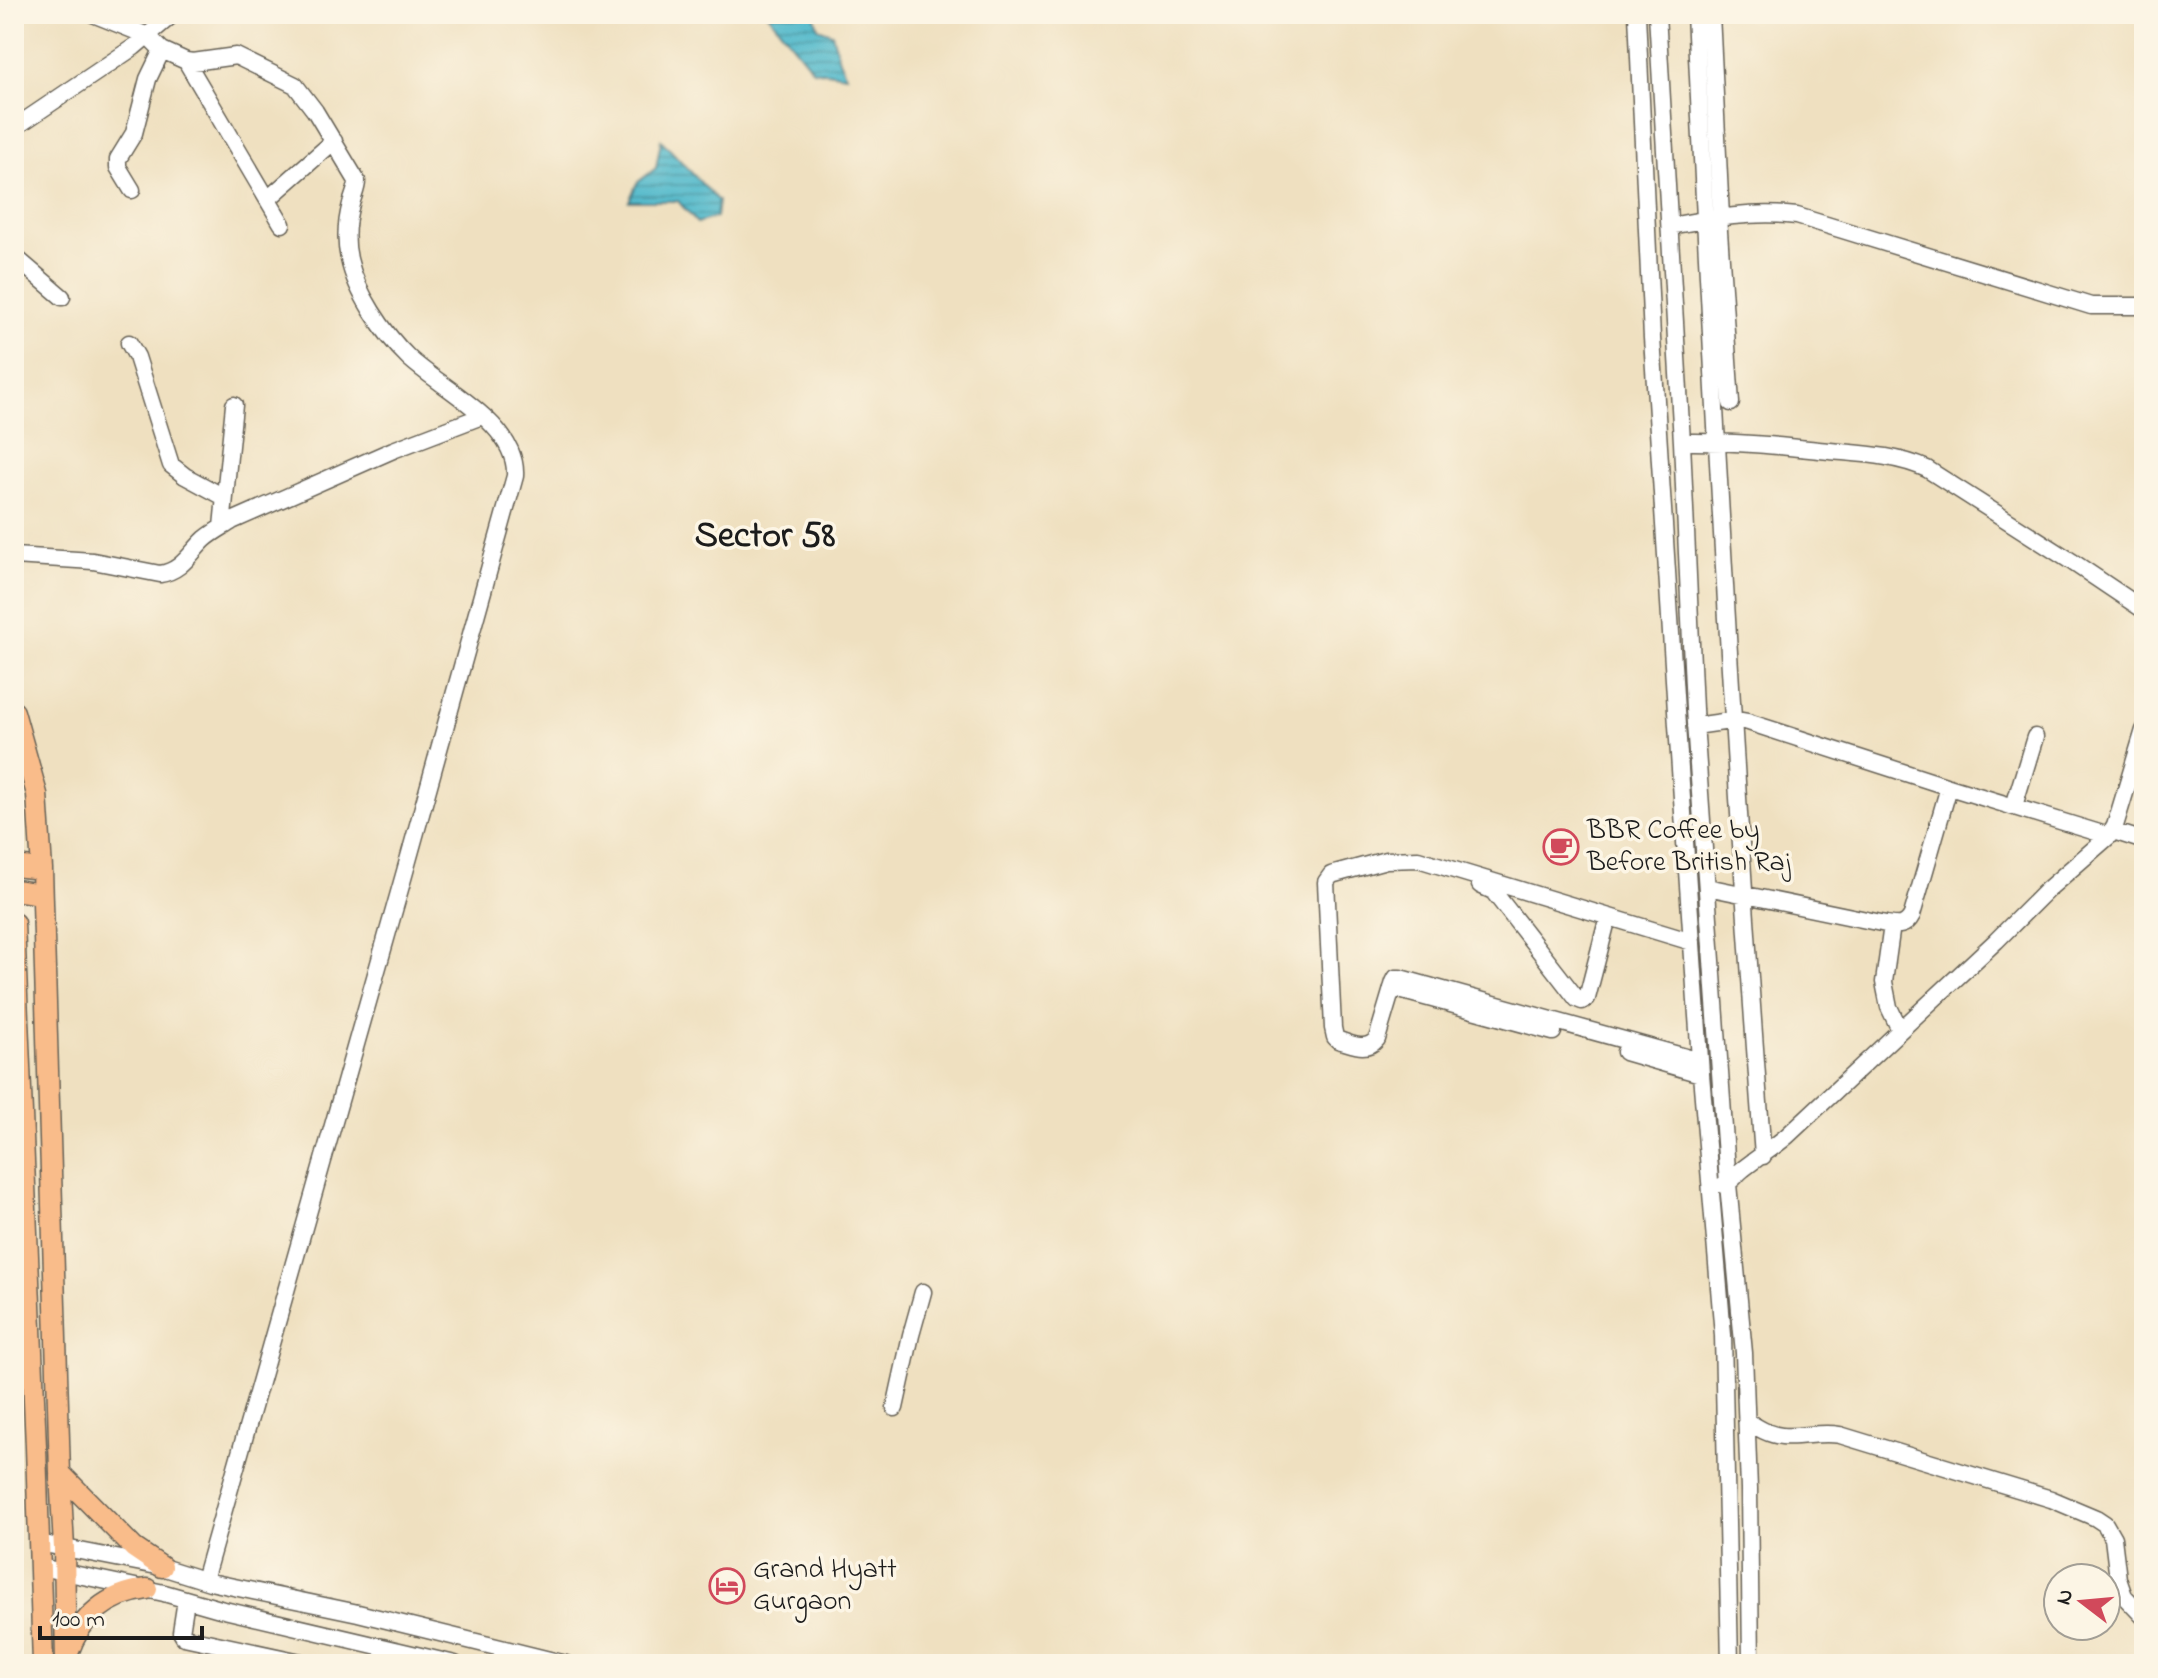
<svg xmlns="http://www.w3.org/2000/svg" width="2158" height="1678" font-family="'Indie Flower',sans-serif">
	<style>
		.water { fill: url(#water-rules); stroke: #356a74; stroke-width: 2 }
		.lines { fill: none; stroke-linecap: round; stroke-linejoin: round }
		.minor-casing { stroke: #666155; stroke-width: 19 }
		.major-casing { stroke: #666155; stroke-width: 23 }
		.minor { stroke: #fff; stroke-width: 16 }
		.major { stroke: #f9bc8a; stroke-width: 20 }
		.labels { text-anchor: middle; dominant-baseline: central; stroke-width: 7; stroke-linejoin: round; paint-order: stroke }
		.poi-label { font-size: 28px; fill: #1c1c1c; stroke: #fcf5e5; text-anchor: start }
		.district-label { font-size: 36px; font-weight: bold; fill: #1c1c1c; stroke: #fcf5e5 }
	</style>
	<defs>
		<pattern id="water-rules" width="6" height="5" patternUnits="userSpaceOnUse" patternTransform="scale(2)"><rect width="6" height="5" fill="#4eb8cb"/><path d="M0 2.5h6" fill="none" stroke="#4095a4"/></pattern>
	</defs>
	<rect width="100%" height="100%" fill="#fcf5e5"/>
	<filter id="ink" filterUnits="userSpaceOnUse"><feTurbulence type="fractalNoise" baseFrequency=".0125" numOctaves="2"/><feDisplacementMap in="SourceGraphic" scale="16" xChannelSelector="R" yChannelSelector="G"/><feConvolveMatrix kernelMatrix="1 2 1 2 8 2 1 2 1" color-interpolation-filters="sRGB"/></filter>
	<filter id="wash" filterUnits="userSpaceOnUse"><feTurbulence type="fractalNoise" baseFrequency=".006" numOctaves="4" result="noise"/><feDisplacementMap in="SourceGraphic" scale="32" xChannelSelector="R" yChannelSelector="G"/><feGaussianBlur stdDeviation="1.8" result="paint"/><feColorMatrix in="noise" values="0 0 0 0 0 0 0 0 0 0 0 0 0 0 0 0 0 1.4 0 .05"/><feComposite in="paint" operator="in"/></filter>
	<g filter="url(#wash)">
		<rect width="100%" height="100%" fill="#efe0c0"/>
		<!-- water -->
		<path class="water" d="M768,14H814L818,28L832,33L839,60L846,75L813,70Z
			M661,140L718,201L716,217L697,223L678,201H629L637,183L656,168Z"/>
	</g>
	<g filter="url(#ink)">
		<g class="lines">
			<defs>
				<path id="minor" d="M93,14L148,36L162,50L186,61L193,62L236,56L295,85L315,111L357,181C357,189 353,196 351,204C346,222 345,241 349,259C356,292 384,334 409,358C442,389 518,424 515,476L404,875L204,1580
					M1637,14L1652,338L1676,711L1701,1074L1723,1335L1730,1664
					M1657,14L1682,442L1694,709L1728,1184L1744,1353L1749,1489L1751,1664
					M1695,14C1713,395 1734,776 1763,1156
					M1711,14L1721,217
					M186,61L282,224
					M14,128L134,47L173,14
					M132,190L118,167V159L134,133L148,79L162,50
					M268,199L334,141
					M1718,217L1731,403
					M1670,226C1712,218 1754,211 1797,216L2091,306H2144
					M14,256L62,297
					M129,343L137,357L171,465L185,476L224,497
					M1682,442C1732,441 1781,446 1830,451C1863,454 1896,455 1927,469L2074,563L2144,610
					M222,527L234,405
					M14,556L93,561L160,574C182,571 190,553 205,539C213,532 223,527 232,521L393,450L482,416
					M1695,726L1737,720L1748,722L1949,787L2109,836
					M2014,806L2035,737
					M2113,831L2144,841
					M1480,885L1493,891L1577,999L1582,1001L1587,998L1608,917
					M1707,887L1886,924C1898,926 1906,927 1912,915L1949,787
					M1892,925L1884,982L1889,1007L1900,1030
					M1692,942L1418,859L1386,860L1331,875L1326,882L1333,1028L1335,1037L1338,1040C1353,1044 1366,1052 1377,1039L1394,982L1396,978H1400L1700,1061
					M1392,988L1553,1032
					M1625,1052L1701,1074
					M1723,1185C1733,1182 1735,1175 1743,1169C1758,1157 1773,1148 1787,1136L1996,941L2047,890L2109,836L2115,826L2144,730
					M895,1408L911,1335L923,1292
					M1747,1421C1758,1428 1769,1435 1782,1436C1802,1438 1820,1431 1840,1435L2051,1499L2096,1518L2105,1524L2113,1538L2118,1579L2124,1596L2144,1617
					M39,1543L162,1567L210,1582L358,1613L566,1664
					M40,1567L164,1593L220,1609L455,1664
					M186,1600L181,1632L184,1637L310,1664"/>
				<path id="major" d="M14,712L37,794L42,869L60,1473L64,1548L66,1664
					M14,866L42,869
					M14,890L42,894
					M14,923L36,1447L43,1664
					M60,1473L134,1548L162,1567
					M68,1653C81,1616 108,1594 147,1589"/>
			</defs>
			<!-- minor casing -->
			<use href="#minor" class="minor-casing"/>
			<!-- major casing -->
			<use href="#major" class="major-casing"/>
			<!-- minor -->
			<use href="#minor" class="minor"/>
			<!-- major -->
			<use href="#major" class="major"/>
		</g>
	</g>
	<!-- icons -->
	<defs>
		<symbol id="cafe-ring" viewBox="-11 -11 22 22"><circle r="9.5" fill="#fcf5e5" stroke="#d1495b" stroke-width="1.5"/><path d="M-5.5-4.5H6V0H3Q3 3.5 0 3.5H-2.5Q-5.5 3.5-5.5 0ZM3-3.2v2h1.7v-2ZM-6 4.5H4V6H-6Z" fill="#d1495b"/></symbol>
		<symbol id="hotel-ring" viewBox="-11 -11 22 22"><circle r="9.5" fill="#fcf5e5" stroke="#d1495b" stroke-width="1.5"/><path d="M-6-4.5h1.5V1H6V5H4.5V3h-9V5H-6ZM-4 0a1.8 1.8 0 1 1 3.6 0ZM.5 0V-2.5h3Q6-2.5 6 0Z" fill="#d1495b"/></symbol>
	</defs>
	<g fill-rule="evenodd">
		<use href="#cafe-ring" x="1541" y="827" width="40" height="40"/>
		<use href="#hotel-ring" x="707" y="1566" width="40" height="40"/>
	</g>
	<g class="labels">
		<!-- poi labels -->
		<g class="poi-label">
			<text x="1587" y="831">BBR Coffee by<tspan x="1587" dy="32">Before British Raj</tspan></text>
			<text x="753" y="1570">Grand Hyatt<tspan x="753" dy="32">Gurgaon</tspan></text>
		</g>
		<!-- district labels -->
		<g class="district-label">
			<text x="765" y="537">Sector 58</text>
		</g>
	</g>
	<!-- margin -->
	<rect width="2158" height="1678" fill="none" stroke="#fcf5e5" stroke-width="48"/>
	<!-- north arrow -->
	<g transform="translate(2082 1602) rotate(286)"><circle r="38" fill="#fcf5e5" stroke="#a29e95" stroke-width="2"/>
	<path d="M0-6L14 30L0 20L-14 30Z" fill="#d1495b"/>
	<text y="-12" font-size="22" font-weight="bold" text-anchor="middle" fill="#1c1c1c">N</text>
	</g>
	<!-- scale -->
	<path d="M40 1626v12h162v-12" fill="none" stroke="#1c1c1c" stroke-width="4"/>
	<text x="52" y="1626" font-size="24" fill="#1c1c1c" stroke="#fcf5e5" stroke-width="6" paint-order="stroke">100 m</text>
</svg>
